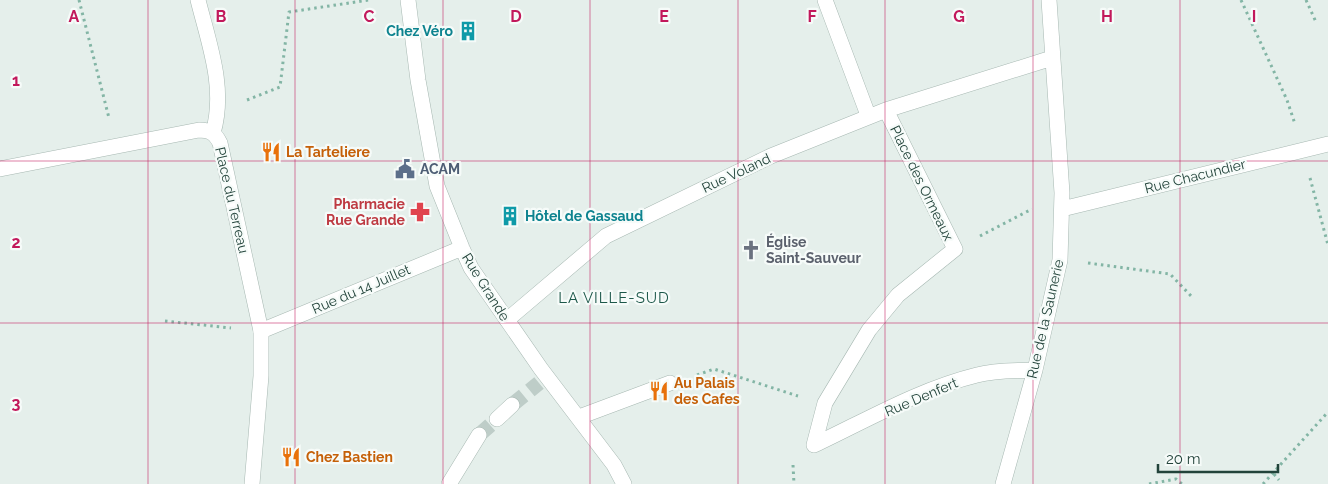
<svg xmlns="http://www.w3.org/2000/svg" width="1328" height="484" font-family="Raleway,sans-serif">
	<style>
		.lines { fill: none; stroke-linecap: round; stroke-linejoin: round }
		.pedestrian-tunnel { stroke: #becdc8; stroke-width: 15; stroke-dasharray: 15 8; stroke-linecap: butt }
		.pedestrian-casing { stroke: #a7b8b2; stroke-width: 16 }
		.minor-casing { stroke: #a7b8b2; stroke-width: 16 }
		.path { stroke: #83b5a5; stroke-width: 3; stroke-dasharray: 2.5 4; stroke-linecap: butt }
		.pedestrian { stroke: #fff; stroke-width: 15 }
		.minor { stroke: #fff; stroke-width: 15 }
		.grid { fill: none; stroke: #c2185b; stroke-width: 1; stroke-opacity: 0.55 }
		.labels { text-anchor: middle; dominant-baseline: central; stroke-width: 4.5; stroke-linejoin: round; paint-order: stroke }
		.culture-label { font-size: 14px; font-weight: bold; fill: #0d838f; stroke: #f6fbf9; text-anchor: end }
		.food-label { font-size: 14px; font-weight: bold; fill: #c56008; stroke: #f6fbf9; text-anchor: start }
		.service-label { font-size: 14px; font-weight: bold; fill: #4e5e75; stroke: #f6fbf9; text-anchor: start }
		.street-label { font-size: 14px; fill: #22433a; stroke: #f6fbf9 }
		.health-label { font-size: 14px; font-weight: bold; fill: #be3a42; stroke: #f6fbf9; text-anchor: end }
		.worship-label { font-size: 14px; font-weight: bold; fill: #5b616d; stroke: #f6fbf9; text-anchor: start }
		.neighbourhood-label { font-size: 15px; letter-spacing: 1px; fill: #1c5749; stroke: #f6fbf9 }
		.grid-label { font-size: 16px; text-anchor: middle; font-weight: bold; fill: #c2185b; stroke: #f6fbf9; stroke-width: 4.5; stroke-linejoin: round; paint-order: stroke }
	</style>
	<rect width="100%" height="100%" fill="#e5efeb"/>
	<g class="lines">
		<!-- pedestrian-tunnel -->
		<path class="pedestrian-tunnel" d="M512,405L539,383
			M479,435L497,419"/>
		<defs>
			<path id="pedestrian" d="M408,0L418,80L437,186L462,248L471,268L541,369L614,465L624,484
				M261,331L462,248
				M579,417L670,383
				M497,419L512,405
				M449,484L479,435"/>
			<path id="minor" d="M198,0C209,44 226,88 213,133
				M825,0L868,115
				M0,169L199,130C210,130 215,133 220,143L261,331V376L252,484
				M1062,209L1328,144
				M507,320L606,236L771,156L886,110
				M814,445L825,403L869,330L898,295L955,249L886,110L1052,58
				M814,445C867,420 920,389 977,375C996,370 1015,371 1035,370
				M1003,484L1035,370L1060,260L1062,193L1049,0"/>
		</defs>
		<!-- pedestrian casing -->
		<use href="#pedestrian" class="pedestrian-casing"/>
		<!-- minor casing -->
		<use href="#minor" class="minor-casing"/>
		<!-- path -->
		<path class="path" d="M79,0L109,118
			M1241,0L1287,100L1295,124
			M1306,0L1316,22
			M247,100L280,87L289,12L369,0
			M1310,178L1328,245
			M980,236L1032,209
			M1088,263L1170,274L1193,298
			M165,321L231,328
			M697,375L714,369L798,396
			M793,465L794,484
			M1274,474L1279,480
			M1149,484L1176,479L1182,484
			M1263,484L1328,412"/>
		<!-- pedestrian -->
		<use href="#pedestrian" class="pedestrian"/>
		<!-- minor -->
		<use href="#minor" class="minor"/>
	</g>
	<!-- grid -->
	<path class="grid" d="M148,0V484M295,0V484M443,0V484M590,0V484M738,0V484M885,0V484M1033,0V484M1180,0V484M0,161H1328M0,323H1328"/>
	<!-- icons -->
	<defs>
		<symbol id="building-bare" viewBox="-9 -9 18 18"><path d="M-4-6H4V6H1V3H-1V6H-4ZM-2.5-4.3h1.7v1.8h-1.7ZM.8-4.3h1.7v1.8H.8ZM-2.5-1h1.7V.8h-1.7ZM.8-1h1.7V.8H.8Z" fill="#0f9aa8" stroke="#f6fbf9" stroke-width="2.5" paint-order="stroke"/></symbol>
		<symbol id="restaurant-bare" viewBox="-9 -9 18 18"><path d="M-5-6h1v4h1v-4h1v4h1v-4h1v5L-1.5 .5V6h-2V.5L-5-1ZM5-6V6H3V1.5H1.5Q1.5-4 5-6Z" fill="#e8710a" stroke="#f6fbf9" stroke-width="2.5" paint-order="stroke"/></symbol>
		<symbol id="civic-bare" viewBox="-9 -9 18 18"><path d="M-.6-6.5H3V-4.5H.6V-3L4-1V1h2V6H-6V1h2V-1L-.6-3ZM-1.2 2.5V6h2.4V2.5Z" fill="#5c6f8a" stroke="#f6fbf9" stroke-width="2.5" paint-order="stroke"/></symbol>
		<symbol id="pharmacy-bare" viewBox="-9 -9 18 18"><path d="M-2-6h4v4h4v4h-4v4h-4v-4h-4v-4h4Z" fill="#e0444e" stroke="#f6fbf9" stroke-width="2.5" paint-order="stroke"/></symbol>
		<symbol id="church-bare" viewBox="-9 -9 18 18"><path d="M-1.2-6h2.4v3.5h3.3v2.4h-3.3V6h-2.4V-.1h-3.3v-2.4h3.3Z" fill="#6b7280" stroke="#f6fbf9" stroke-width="2.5" paint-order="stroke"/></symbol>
	</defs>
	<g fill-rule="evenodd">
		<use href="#building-bare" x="454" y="17" width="28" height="28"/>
		<use href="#restaurant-bare" x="257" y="138" width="28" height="28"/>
		<use href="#civic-bare" x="391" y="155" width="28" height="28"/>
		<use href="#pharmacy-bare" x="406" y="198" width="28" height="28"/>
		<use href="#building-bare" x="496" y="202" width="28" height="28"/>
		<use href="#church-bare" x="737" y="236" width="28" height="28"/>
		<use href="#restaurant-bare" x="645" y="377" width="28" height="28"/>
		<use href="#restaurant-bare" x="277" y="443" width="28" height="28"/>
	</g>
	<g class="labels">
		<!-- culture labels -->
		<g class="culture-label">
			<text x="453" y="31">Chez Véro</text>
			<text x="525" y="216" text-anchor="start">Hôtel de Gassaud</text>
		</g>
		<!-- food labels -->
		<g class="food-label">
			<text x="286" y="152">La Tarteliere</text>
			<text x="674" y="383">Au Palais<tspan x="674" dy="16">des Cafes</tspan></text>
			<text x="306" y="457">Chez Bastien</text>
		</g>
		<!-- service labels -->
		<g class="service-label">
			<text x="420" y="169">ACAM</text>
		</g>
		<!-- street labels -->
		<g class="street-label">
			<text transform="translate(736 173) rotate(-25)">Rue Voland</text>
			<text transform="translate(1195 176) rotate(-14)">Rue Chacundier</text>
			<text transform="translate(922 183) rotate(64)">Place des Ormeaux</text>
			<text transform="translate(232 200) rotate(77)">Place du Terreau</text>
			<text transform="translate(486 287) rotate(58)">Rue Grande</text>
			<text transform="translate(361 289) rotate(-23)">Rue du 14 Juillet</text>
			<text transform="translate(1045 319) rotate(-77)">Rue de la Saunerie</text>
			<text transform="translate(921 397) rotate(-23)">Rue Denfert</text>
		</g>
		<!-- health labels -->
		<g class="health-label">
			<text x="405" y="204">Pharmacie<tspan x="405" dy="16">Rue Grande</tspan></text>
		</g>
		<!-- worship labels -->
		<g class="worship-label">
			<text x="766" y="242">Église<tspan x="766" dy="16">Saint-Sauveur</tspan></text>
		</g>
		<!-- neighbourhood labels -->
		<g class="neighbourhood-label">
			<text x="614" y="298">LA VILLE-SUD</text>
		</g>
	</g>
	<g class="grid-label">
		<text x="74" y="22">A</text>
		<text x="221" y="22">B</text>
		<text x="369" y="22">C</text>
		<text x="516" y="22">D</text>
		<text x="664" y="22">E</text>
		<text x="812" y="22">F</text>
		<text x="959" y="22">G</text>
		<text x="1107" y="22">H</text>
		<text x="1254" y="22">I</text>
		<text x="16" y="86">1</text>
		<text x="16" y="248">2</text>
		<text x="16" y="409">3</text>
	</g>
	<!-- scale -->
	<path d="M1158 464v8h120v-8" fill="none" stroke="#22433a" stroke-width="2.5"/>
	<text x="1166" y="464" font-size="15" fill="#22433a" stroke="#f6fbf9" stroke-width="4" paint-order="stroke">20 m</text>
</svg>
